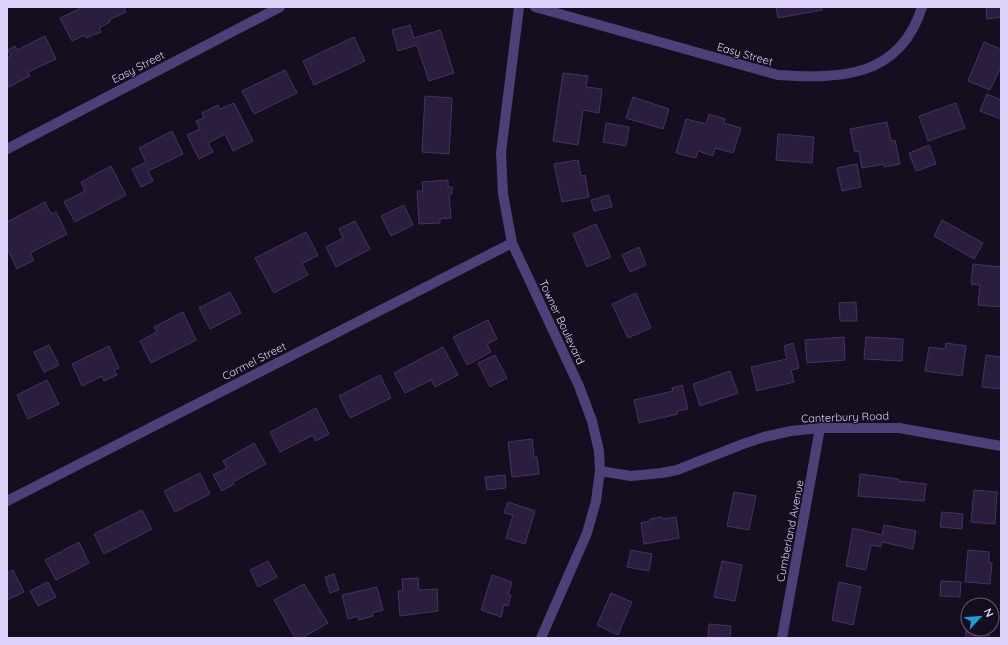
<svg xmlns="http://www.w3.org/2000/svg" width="1008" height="645" font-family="Quicksand,sans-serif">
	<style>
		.building { fill: #2a1d3d; stroke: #473166 }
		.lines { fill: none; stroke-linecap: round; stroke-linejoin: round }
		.minor { stroke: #4d3f78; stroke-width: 10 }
		.labels { text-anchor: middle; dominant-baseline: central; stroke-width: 3; stroke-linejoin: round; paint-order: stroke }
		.street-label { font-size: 11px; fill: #ded1fa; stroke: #140e1e }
	</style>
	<rect width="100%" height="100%" fill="#140e1e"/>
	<!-- building -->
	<path class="building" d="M78,7H124L126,12L109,20L110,22L99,28L101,32L86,38L85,35L72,41L60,18L79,9Z
		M776,7H822V10L778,18Z
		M986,7H1001V17L987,19Z
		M410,25L414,38L440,30L454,73L429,81L417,45L398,51L392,30Z
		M45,36L56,59L28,72L30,76L9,87L7,83V58L11,56L8,50L15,46L17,50Z
		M354,37L365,61L314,85L303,61Z
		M984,42L1001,49V67L990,90L968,81Z
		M285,70L297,93L254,114L242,91Z
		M563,73L588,76L586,87L602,89L599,113L583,110L578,145L553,141Z
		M987,94L1001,100V119L980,111Z
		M425,96L452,98L449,154L422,152Z
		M633,97L669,109L663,129L626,118Z
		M234,103L253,141L233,151L225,134L208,143L213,152L199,159L187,135L200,129L196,121L204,118L202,113L218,105L220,109Z
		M956,103L965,128L928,141L919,116Z
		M709,114L725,119L724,123L741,128L733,153L715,148L713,156L698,151L696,158L676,153L686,119L706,124Z
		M887,122L891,141L895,140L900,164L884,167V164L862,168L859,151L855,152L850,129Z
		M606,123L629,127L626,146L603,142Z
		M172,131L183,154L148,171L153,181L141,187L132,169L146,162L139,148Z
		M778,134L814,137L812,163L776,160Z
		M929,145L936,164L916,171L909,153Z
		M578,160L581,176L585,175L589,197L562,202L554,164Z
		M857,164L861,187L842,191L837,168Z
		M111,166L126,195L75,222L64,202L85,191L81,182Z
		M448,180V187H452V194H449L451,218L440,219V223L419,224L417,191H423L422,182Z
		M609,195L612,207L594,211L591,200Z
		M45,202L51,214L56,212L67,234L30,253L34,260L17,269L7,248V222Z
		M404,205L413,225L391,236L381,216Z
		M942,220L983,243L974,259L934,236Z
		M355,221L370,249L336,267L326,247L343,238L339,229Z
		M596,224L611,257L587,267L573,234Z
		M306,232L318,255L302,264L308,275L274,293L255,258Z
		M639,247L646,265L630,272L622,255Z
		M973,264L1001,267V307L978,305L980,285L971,284Z
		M230,292L241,313L210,329L199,308Z
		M636,293L651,328L628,338L612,304Z
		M856,302L857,321H840L839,303Z
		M183,312L196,340L151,363L140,341L157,332L154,327Z
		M488,320L497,339L487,344L491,352L467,365L453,337Z
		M844,337L845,360L807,363L805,340Z
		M866,337L903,339L902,361L864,359Z
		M793,343L799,368L791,370L794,382L757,391L751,367L787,359L784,346Z
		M946,343L966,346L962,376L925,371L929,347L945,349Z
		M49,345L59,365L44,372L34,352Z
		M109,346L119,368L114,370L117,375L104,381L102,376L82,386L72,364Z
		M443,347L458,375L435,387L431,380L405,393L394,373Z
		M495,355L507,378L490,387L478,363Z
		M986,355L1001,357V389L982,387Z
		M730,371L738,393L700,406L693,384Z
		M380,375L391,398L350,418L339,396Z
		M47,380L59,404L28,419L17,395Z
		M682,385L688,409L677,411L678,414L639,423L634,400L673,391L672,388Z
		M316,408L329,434L316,441L313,435L280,452L270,432Z
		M532,439L534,457H537L539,474L512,477L508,442Z
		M254,443L266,464L233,482L234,484L222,491L213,475L227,468L223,461Z
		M200,473L210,494L175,512L164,491Z
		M860,474L899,479V481L926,484L924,501L858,496Z
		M505,475L506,488L487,490L485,477Z
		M974,490L997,492L995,524L971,522Z
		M734,492L756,496L749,530L727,526Z
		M508,502L535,511L525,544L506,538L513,515L504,513Z
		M142,510L152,529L104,554L94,534Z
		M942,512L963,514L962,529L940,527Z
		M662,517V519L676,517L679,538L644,544L641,523L650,521V519Z
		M884,525L916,531L913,549L882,542L881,547L871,545L866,570L846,566L853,528L882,535Z
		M79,542L89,563L56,580L45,560Z
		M631,550L652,554L649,571L627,567Z
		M968,550L989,552V562L992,563L990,584L965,582Z
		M268,561L277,577L258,587L250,570Z
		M722,561L742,565L735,601L714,597Z
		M13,570L24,592L7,600V573Z
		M334,574L339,590L330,593L325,577Z
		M492,575L512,582L508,594L511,595L508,606L504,605L501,617L481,610Z
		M418,578L419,590L437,589L438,611L400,616L398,591H403L402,579Z
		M941,581L961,582L960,597L940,596Z
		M48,582L56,597L38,606L30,591Z
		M839,582L861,587L853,625L832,620Z
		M304,584L328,623L302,638H295L274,600Z
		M377,587L383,610L372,613L373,616L359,620L358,616L348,619L342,595Z
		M611,593L632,602L618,635L597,625Z
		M965,607H968V629H989V638H966Z
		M709,624L731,626L730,638H708Z"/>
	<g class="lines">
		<!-- minor -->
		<path class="minor" d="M519,7L501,153L503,194L512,243L579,386L592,421L599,451L600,471L596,501L587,533L541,638
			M535,7L778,75C840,79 900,78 922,7
			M7,149L280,7
			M600,471L631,476L662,473L677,470L743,444L764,437L791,431L820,428H899L1001,446
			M7,501L512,243
			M782,638L820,428"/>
	</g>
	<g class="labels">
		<!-- street labels -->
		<g class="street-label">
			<text transform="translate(745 54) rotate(16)">Easy Street</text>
			<text transform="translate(138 67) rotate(-27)">Easy Street</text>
			<text transform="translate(562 322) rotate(65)">Towner Boulevard</text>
			<text transform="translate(254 361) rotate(-27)">Carmel Street</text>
			<text transform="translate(845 417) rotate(-2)">Canterbury Road</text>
			<text transform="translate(790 531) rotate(-79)">Cumberland Avenue</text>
		</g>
	</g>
	<!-- border -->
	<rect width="1008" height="645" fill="none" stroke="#ded1fa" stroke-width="16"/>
	<!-- north arrow -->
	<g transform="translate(980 617) rotate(64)"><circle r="19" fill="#140e1e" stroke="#655c76"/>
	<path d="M0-3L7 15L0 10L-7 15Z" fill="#19a0dd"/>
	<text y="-6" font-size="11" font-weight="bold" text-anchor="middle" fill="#ded1fa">N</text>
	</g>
</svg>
